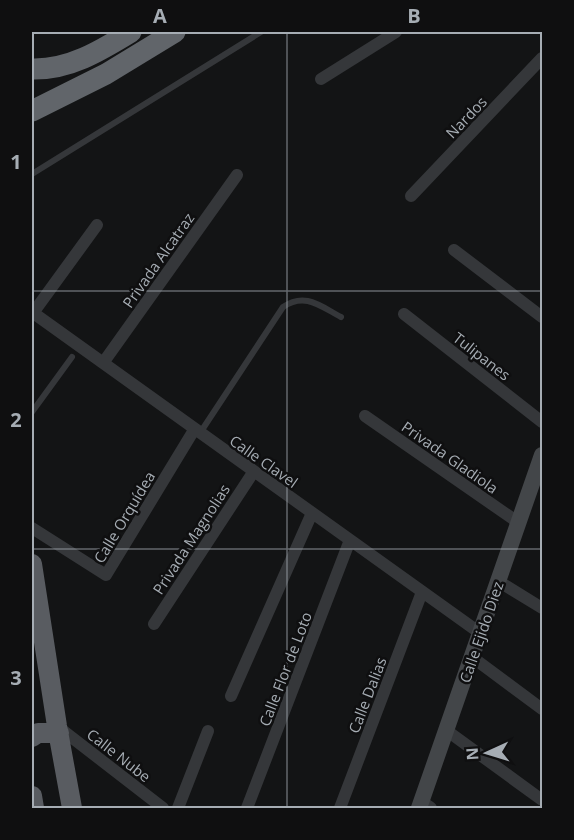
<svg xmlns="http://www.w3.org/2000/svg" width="574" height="840" font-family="'Open Sans',sans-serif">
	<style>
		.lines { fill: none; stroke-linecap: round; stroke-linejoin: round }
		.service { stroke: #35373a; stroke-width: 6 }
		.minor { stroke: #35373a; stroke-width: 12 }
		.secondary { stroke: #434649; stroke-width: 16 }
		.trunk { stroke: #595c61; stroke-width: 20 }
		.motorway { stroke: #61656a; stroke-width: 21 }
		.grid { fill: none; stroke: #a6adb4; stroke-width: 1.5; stroke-opacity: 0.55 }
		.labels { text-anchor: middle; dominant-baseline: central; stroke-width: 5; stroke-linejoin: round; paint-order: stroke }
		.street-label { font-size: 15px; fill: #a6adb4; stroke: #0f0f10 }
		.neatline { fill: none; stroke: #a6adb4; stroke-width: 2 }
		.grid-label { font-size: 20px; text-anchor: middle; font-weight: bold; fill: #a6adb4 }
	</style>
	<rect width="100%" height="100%" fill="#131415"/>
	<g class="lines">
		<!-- service -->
		<path class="service" d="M32,174L261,32
			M32,412L72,357
			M200,433L283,307C305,292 320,306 341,317"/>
		<!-- minor -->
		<path class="minor" d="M321,79L396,32
			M411,196L542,58
			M454,250L542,317
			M32,312L480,633
			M33,313L97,225
			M404,314L542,422
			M103,363L237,175
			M365,416L519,523
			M32,528L106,575L194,430
			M498,581L542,608
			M154,624L254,471
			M472,657L542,709
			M231,696L312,513
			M57,726L163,808
			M446,730L542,800
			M421,801L431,808
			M178,808L208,731
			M247,808L350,540
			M340,808L422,592"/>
		<!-- secondary -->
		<path class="secondary" d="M419,808L542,455"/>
		<!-- trunk -->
		<path class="trunk" d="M32,564L57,726L72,808
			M32,737L38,733H59
			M32,796L34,808"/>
		<!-- motorway -->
		<path class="motorway" d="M32,69C69,70 100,51 131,32
			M32,111L106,74L175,32"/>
	</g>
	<!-- grid -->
	<path class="grid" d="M287,32V808M32,291H542M32,549H542"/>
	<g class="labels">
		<!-- street labels -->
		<g class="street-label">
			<text transform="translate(466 117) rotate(-46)">Nardos</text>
			<text transform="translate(158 260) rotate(-55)">Privada Alcatraz</text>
			<text transform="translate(482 356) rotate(38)">Tulipanes</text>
			<text transform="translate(450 457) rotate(35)">Privada Gladiola</text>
			<text transform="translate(264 461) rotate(35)">Calle Clavel</text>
			<text transform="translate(124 517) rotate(-59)">Calle Orquídea</text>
			<text transform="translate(191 539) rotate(-57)">Privada Magnolias</text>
			<text transform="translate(481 632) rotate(-71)">Calle Ejido Diez</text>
			<text transform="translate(285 669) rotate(-69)">Calle Flor de Loto</text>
			<text transform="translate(367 695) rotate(-69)">Calle Dalias</text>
			<text transform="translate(119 755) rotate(38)">Calle Nube</text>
		</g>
	</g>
	<!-- border -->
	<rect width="574" height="840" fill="none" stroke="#0f0f10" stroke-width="66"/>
	<!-- north arrow -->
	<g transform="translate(487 753) rotate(266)" stroke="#0f0f10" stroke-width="4.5" paint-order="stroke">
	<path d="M0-4.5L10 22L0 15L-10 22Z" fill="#a6adb4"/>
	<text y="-9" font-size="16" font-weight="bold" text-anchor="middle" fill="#a6adb4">N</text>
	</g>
	<rect x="33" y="33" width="508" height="774" class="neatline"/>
	<g class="grid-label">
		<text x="160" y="23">A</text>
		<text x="414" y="23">B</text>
		<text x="16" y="169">1</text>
		<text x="16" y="427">2</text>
		<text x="16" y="685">3</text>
	</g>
</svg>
